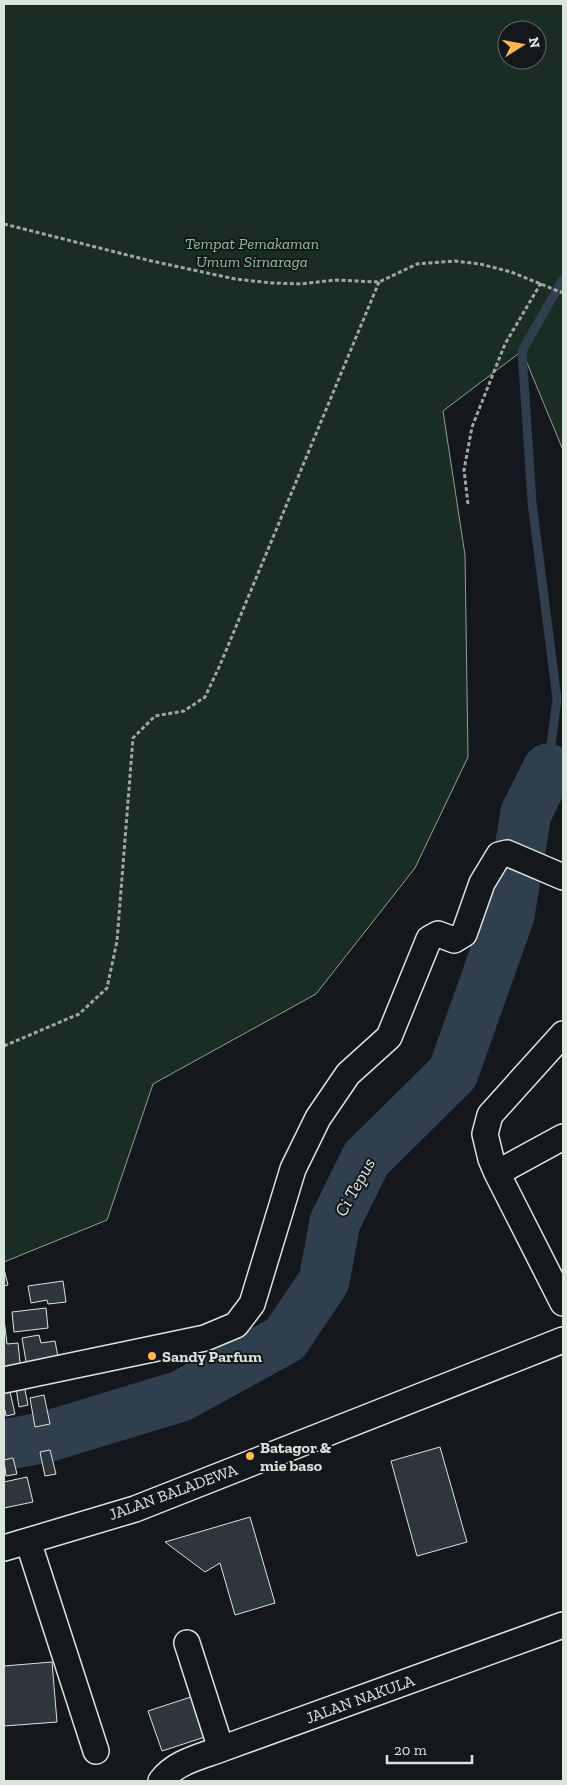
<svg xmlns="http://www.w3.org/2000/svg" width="567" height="1785" font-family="'Zilla Slab',serif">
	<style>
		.green { fill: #1a2d24; stroke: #939e99; fill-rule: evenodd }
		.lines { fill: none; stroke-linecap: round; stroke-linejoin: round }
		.stream { stroke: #2f3f4d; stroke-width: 9 }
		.river { stroke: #2f3f4d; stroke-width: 51 }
		.building { fill: #2c363c; stroke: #d8e6dc }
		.street-casing { stroke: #d8e6dc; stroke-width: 28 }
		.path { stroke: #9da8a2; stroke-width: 3; stroke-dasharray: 4 2.5; stroke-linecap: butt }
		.street { stroke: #14181c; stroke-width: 25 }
		.poi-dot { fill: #ffb74d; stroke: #14181c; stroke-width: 2 }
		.labels { text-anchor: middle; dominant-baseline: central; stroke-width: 4; stroke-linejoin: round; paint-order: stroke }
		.park-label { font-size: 16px; font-style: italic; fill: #8ac095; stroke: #14181c }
		.poi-label { font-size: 16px; font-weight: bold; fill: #d8e6dc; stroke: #14181c; text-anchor: start }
		.street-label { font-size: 16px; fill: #d8e6dc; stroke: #14181c }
		.water-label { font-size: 18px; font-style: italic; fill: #d8e6dc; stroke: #14181c }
	</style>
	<rect width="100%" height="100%" fill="#14181c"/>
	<!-- green -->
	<path class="green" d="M4,4H563V450L522,351L443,411L465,555L468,757L415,868L316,994L153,1084L107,1220L4,1262ZM507,30H537V60H507Z"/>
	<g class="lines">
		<!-- stream -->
		<path class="stream" d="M563,279L522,351L532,502L557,699L548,769L563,771"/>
		<!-- river -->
		<path class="river" d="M4,1445L46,1437L181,1396L285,1339L324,1281L335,1222L366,1159L453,1073L509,915L526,813L548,769"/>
	</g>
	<!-- building -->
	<path class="building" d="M4,1269L8,1285L4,1286Z
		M63,1281L66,1302L48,1304L47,1300L31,1303L28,1286Z
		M46,1308L48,1328L14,1332L12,1312Z
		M4,1319L7,1344L18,1343L21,1372L4,1374Z
		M39,1335L41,1343L55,1341L59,1362L27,1367L22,1338Z
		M23,1380L28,1405L19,1407L15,1382Z
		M8,1383L15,1414L6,1416L5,1410H4V1384Z
		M44,1395L50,1424L35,1427L30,1398Z
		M440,1447L467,1542L417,1556L391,1461Z
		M50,1450L56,1474L45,1476L40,1452Z
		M13,1458L17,1474L6,1476L4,1460Z
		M27,1477L33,1502L4,1508V1482Z
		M250,1517L275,1603L235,1615L220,1563L205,1572L165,1542Z
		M52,1662L57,1722L4,1726V1666Z
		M200,1694L214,1734L162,1751L148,1711Z"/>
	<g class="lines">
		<defs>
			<path id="street" d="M563,1034L490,1115L485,1134L491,1159L497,1173L563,1303
				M497,1173L563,1137
				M4,1380L205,1338L236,1325L252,1304L293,1169L318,1118L348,1074L389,1037L429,939L438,934L454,940L464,934L482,883L499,855L507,853L563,877
				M28,1541L96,1751
				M4,1548L135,1509L563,1340
				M187,1643L221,1749
				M161,1781C175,1762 200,1757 221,1749L563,1625"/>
		</defs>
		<!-- street casing -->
		<use href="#street" class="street-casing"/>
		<!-- path -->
		<path class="path" d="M4,224L147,260L235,279L272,283L301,284L334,280L379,282L417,264L455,261L480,264L511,272L563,293
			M468,504L464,470L472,427L505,344L541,283
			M4,1046L79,1014L107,988L117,941L133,738L155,716L184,711L205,697L220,665L379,282"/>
		<!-- street -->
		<use href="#street" class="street"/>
	</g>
	<!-- markers -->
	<g class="poi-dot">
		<circle cx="152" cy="1356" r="5"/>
		<circle cx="250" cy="1456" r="5"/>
	</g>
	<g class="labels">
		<!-- park labels -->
		<g class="park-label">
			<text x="252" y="243">Tempat Pemakaman<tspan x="252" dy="18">Umum Sirnaraga</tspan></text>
		</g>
		<!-- poi labels -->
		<g class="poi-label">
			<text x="162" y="1356">Sandy Parfum</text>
			<text x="260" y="1447">Batagor &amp;<tspan x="260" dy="18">mie baso</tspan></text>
		</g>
		<!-- street labels -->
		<g class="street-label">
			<text transform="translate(173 1492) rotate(-20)">JALAN BALADEWA</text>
			<text transform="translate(360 1699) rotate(-20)">JALAN NAKULA</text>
		</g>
		<!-- water labels -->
		<g class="water-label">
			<text transform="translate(355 1187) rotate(-61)">Ci Tepus</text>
		</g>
	</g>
	<!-- border -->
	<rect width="567" height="1785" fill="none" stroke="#d8e6dc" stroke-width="10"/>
	<!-- north arrow -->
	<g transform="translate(522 45) rotate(79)"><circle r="24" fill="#14181c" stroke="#626a69"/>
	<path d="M0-4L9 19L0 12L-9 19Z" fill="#ffb74d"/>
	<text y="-8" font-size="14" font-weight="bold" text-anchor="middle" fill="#d8e6dc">N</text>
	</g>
	<!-- scale -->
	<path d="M387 1755v8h85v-8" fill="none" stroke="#d8e6dc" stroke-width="2.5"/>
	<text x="394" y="1755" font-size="15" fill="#d8e6dc" stroke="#14181c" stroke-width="4" paint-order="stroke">20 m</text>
</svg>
